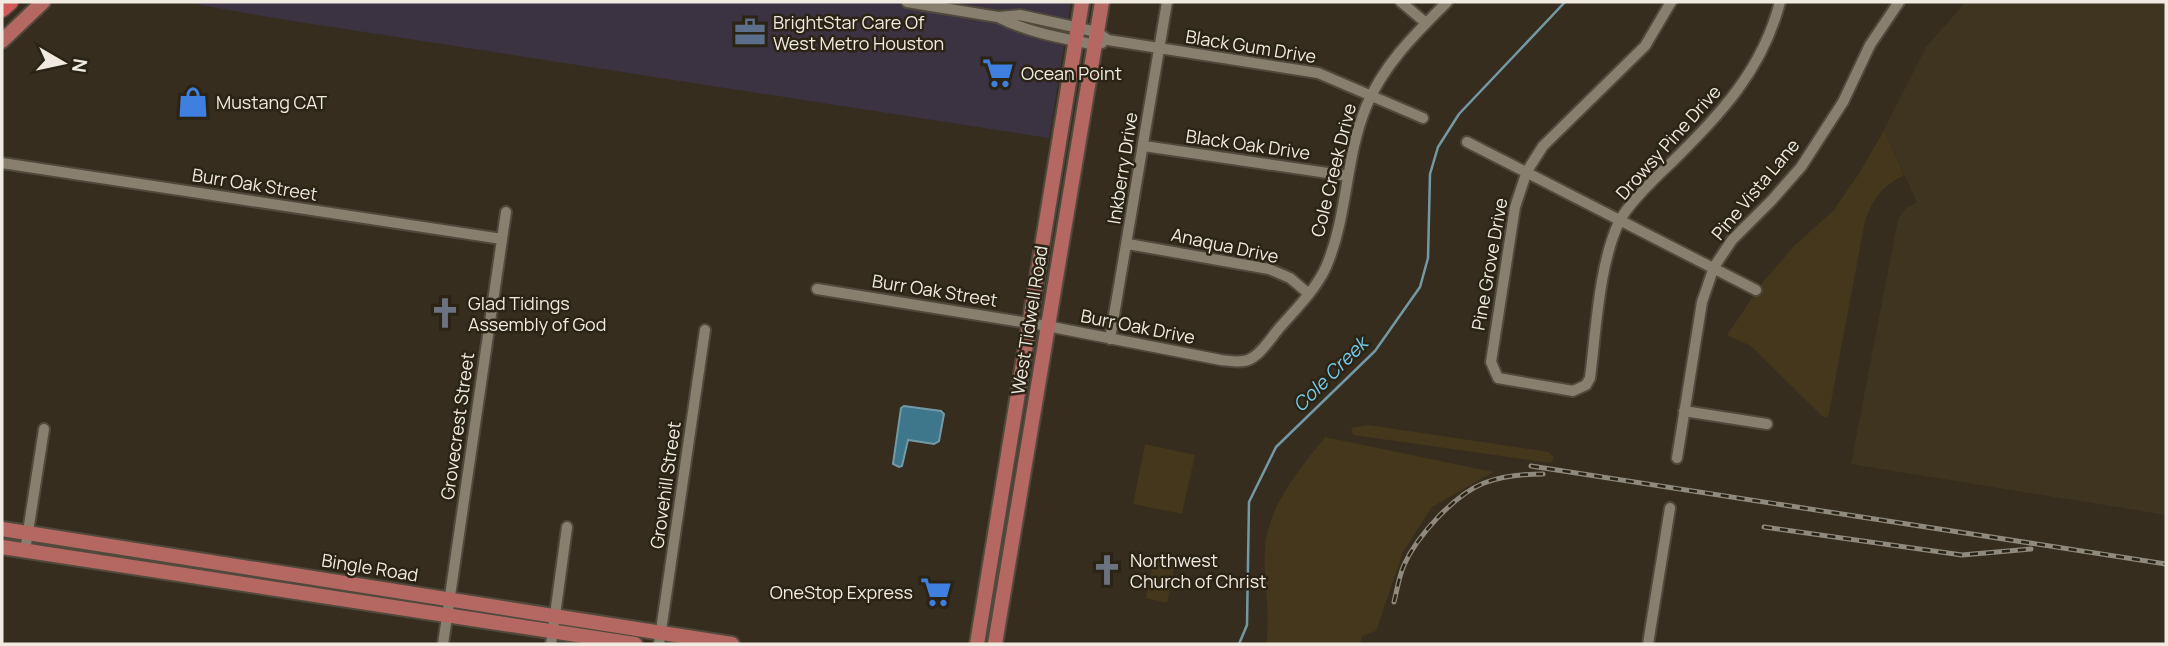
<svg xmlns="http://www.w3.org/2000/svg" width="2168" height="646" font-family="Manrope,sans-serif">
	<style>
		.commercial { fill: #3b3242 }
		.built { fill: #3f341f }
		.green { fill: #45371b }
		.water { fill: #3e768c; stroke: #7399a6; stroke-width: 2 }
		.lines { fill: none; stroke-linecap: round; stroke-linejoin: round }
		.stream { stroke: #7399a6; stroke-width: 2.5 }
		.minor-casing { stroke: #50493c; stroke-width: 14 }
		.major-casing { stroke: #50493c; stroke-width: 18 }
		.highway-casing { stroke: #50493c; stroke-width: 19 }
		.minor { stroke: #887f6e; stroke-width: 10 }
		.major { stroke: #b56862; stroke-width: 14 }
		.highway { stroke: #d3585a; stroke-width: 16 }
		.rail-casing { stroke: #90897d; stroke-width: 5 }
		.rail { stroke: #2b2415; stroke-width: 2.5; stroke-dasharray: 8; stroke-linecap: butt }
		.labels { text-anchor: middle; dominant-baseline: central; stroke-width: 5; stroke-linejoin: round; paint-order: stroke }
		.poi-label { font-size: 18px; fill: #f0eae1; stroke: #2b2415; text-anchor: start }
		.street-label { font-size: 18px; fill: #f0eae1; stroke: #2b2415 }
		.water-label { font-size: 19px; font-style: italic; fill: #74cdf0; stroke: #2b2415 }
	</style>
	<rect width="100%" height="100%" fill="#362d1f"/>
	<!-- commercial -->
	<path class="commercial" d="M197,2H1071L1049,138L280,19L200,5Z"/>
	<!-- built -->
	<path class="built" d="M1966,2H2166V515L1851,464L1898,219L1906,208L1917,202L1884,130L1926,47Z"/>
	<!-- green -->
	<path class="green" d="M1884,130L1904,175C1880,188 1875,196 1865,221L1828,418L1822,416L1751,346L1727,335L1763,282L1795,245L1833,211L1860,172Z
		M1368,425L1549,452L1554,457L1551,463L1353,435L1351,428Z
		M1325,437L1493,472L1432,507L1403,552L1376,631L1362,636L1360,644H1266C1271,613 1263,583 1265,551C1266,508 1299,470 1325,437Z
		M1145,444L1195,455L1182,514L1133,504Z
		M1155,555L1176,559L1167,603L1146,598Z"/>
	<!-- water -->
	<path class="water" d="M904,406L941,411L944,414L939,441L934,444L908,440L902,466L899,467L893,464L901,408Z"/>
	<g class="lines">
		<!-- stream -->
		<path class="stream" d="M1239,644L1247,625L1249,502L1276,447L1375,351L1420,287L1428,258L1430,174L1438,147L1459,114L1565,2"/>
		<defs>
			<path id="minor" d="M907,2L998,17L1020,15L1097,32L1108,40L1318,73L1423,118
				M1401,2L1426,23
				M1671,2L1645,46L1543,146L1527,171L1515,207L1491,362L1498,378L1573,391L1586,385L1590,378C1596,331 1599,264 1619,222C1628,204 1657,176 1672,162C1721,113 1762,71 1780,2
				M1000,18C1030,33 1063,38 1095,45L1102,43
				M1467,142L1756,290
				M1144,146L1348,176
				M2,163L502,239
				M1128,244L1269,269L1290,278L1309,294
				M817,289L1047,326L1221,360C1229,361 1240,363 1248,360C1261,355 1272,336 1281,326C1297,308 1316,289 1326,267C1348,216 1345,158 1366,107C1383,65 1416,33 1447,2
				M1110,339L1167,2
				M1684,411L1767,424
				M1677,458L1702,302L1714,267L1732,240L1772,200L1801,167L1843,102L1870,45L1899,2
				M25,551L44,429
				M443,644L506,212
				M551,644L567,527
				M659,644L705,330
				M1648,644L1670,508"/>
			<path id="major" d="M2,41L43,2
				M2,529L732,644
				M2,547L635,644
				M977,644L1082,2
				M995,644L1102,2"/>
			<path id="highway" d="M2,9L10,2"/>
		</defs>
		<!-- minor casing -->
		<use href="#minor" class="minor-casing"/>
		<!-- major casing -->
		<use href="#major" class="major-casing"/>
		<!-- highway casing -->
		<use href="#highway" class="highway-casing"/>
		<!-- minor -->
		<use href="#minor" class="minor"/>
		<!-- major -->
		<use href="#major" class="major"/>
		<!-- highway -->
		<use href="#highway" class="highway"/>
		<defs>
			<path id="rail" d="M1531,466L2166,564
				M1764,527L1962,555L2031,549
				M1394,602C1397,590 1399,576 1404,565C1417,536 1454,495 1484,483C1502,476 1524,474 1543,474"/>
		</defs>
		<!-- rail casing -->
		<use href="#rail" class="rail-casing"/>
		<!-- rail -->
		<use href="#rail" class="rail"/>
	</g>
	<!-- icons -->
	<defs>
		<symbol id="office-bare" viewBox="-9 -9 18 18"><path d="M-6-3h4V-5.5h4V-3h4V5H-6ZM-1-4.5V-3h2v-1.5ZM-6 0V1H6V0Z" fill="#5c6f8a" stroke="#2b2415" stroke-width="2.5" paint-order="stroke"/></symbol>
		<symbol id="supermarket-bare" viewBox="-9 -9 18 18"><path d="M-6-5.5h2.5l.6 2H6L4.5 2H-2.5L-4.4-4H-6ZM-1.5 3.2a1.3 1.3 0 1 0 .1 0ZM3 3.2a1.3 1.3 0 1 0 .1 0Z" fill="#3f7fe0" stroke="#2b2415" stroke-width="2.5" paint-order="stroke"/></symbol>
		<symbol id="shop-bare" viewBox="-9 -9 18 18"><path d="M-5-2.5h2.3a2.7 3.5 0 0 1 5.4 0H5L5.5 6h-11ZM-1.5-2.5h3a1.5 2.3 0 0 0-3 0Z" fill="#3f7fe0" stroke="#2b2415" stroke-width="2.5" paint-order="stroke"/></symbol>
		<symbol id="church-bare" viewBox="-9 -9 18 18"><path d="M-1.2-6h2.4v3.5h3.3v2.4h-3.3V6h-2.4V-.1h-3.3v-2.4h3.3Z" fill="#6b7280" stroke="#2b2415" stroke-width="2.5" paint-order="stroke"/></symbol>
	</defs>
	<g fill-rule="evenodd">
		<use href="#office-bare" x="728" y="10" width="44" height="44"/>
		<use href="#supermarket-bare" x="976" y="51" width="44" height="44"/>
		<use href="#shop-bare" x="171" y="80" width="44" height="44"/>
		<use href="#church-bare" x="423" y="291" width="44" height="44"/>
		<use href="#church-bare" x="1085" y="548" width="44" height="44"/>
		<use href="#supermarket-bare" x="914" y="570" width="44" height="44"/>
	</g>
	<g class="labels">
		<!-- poi labels -->
		<g class="poi-label">
			<text x="773" y="22">BrightStar Care Of<tspan x="773" dy="21">West Metro Houston</tspan></text>
			<text x="1021" y="73">Ocean Point</text>
			<text x="216" y="102">Mustang CAT</text>
			<text x="468" y="303">Glad Tidings<tspan x="468" dy="21">Assembly of God</tspan></text>
			<text x="1130" y="560">Northwest<tspan x="1130" dy="21">Church of Christ</tspan></text>
			<text x="913" y="592" text-anchor="end">OneStop Express</text>
		</g>
		<!-- street labels -->
		<g class="street-label">
			<text transform="translate(1251 46) rotate(9)">Black Gum Drive</text>
			<text transform="translate(1668 142) rotate(-48)">Drowsy Pine Drive</text>
			<text transform="translate(1248 144) rotate(8)">Black Oak Drive</text>
			<text transform="translate(1122 168) rotate(-81)">Inkberry Drive</text>
			<text transform="translate(1333 170) rotate(-76)">Cole Creek Drive</text>
			<text transform="translate(255 184) rotate(9)">Burr Oak Street</text>
			<text transform="translate(1755 189) rotate(-50)">Pine Vista Lane</text>
			<text transform="translate(1225 245) rotate(12)">Anaqua Drive</text>
			<text transform="translate(1489 264) rotate(-80)">Pine Grove Drive</text>
			<text transform="translate(935 290) rotate(9)">Burr Oak Street</text>
			<text transform="translate(1029 320) rotate(-81)">West Tidwell Road</text>
			<text transform="translate(1138 326) rotate(11)">Burr Oak Drive</text>
			<text transform="translate(457 426) rotate(-82)">Grovecrest Street</text>
			<text transform="translate(665 485) rotate(-82)">Grovehill Street</text>
			<text transform="translate(370 567) rotate(9)">Bingle Road</text>
		</g>
		<!-- water labels -->
		<g class="water-label">
			<text transform="translate(1330 374) rotate(-45)">Cole Creek</text>
		</g>
	</g>
	<!-- border -->
	<rect width="2168" height="646" fill="none" stroke="#f0eae1" stroke-width="7"/>
	<!-- north arrow -->
	<g transform="translate(63 63) rotate(99)" stroke="#2b2415" stroke-width="5" paint-order="stroke">
	<path d="M0-5L12 26L0 18L-12 26Z" fill="#f0eae1"/>
	<text y="-10" font-size="19" font-weight="bold" text-anchor="middle" fill="#f0eae1">N</text>
	</g>
</svg>
